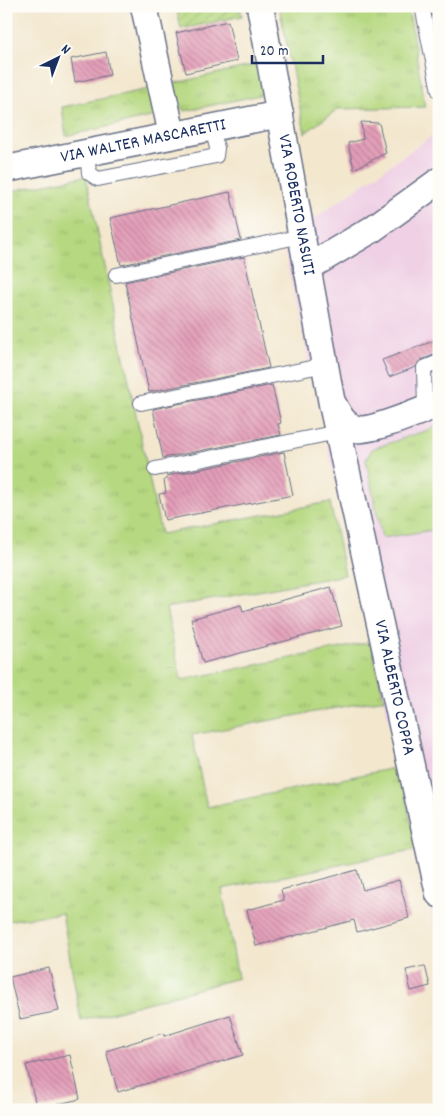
<svg xmlns="http://www.w3.org/2000/svg" width="445" height="1116" font-family="Dekko,sans-serif">
	<style>
		.built { fill: #efd0e5 }
		.grass { fill: url(#grass-tufts); stroke: #68846f }
		.garden { fill: url(#garden-furrows); stroke: #68846f }
		.building { fill: url(#building-back-hatch) }
		.lines { fill: none; stroke-linecap: round; stroke-linejoin: round }
		.lane-casing { stroke: #676f85; stroke-width: 16 }
		.street-casing { stroke: #676f85; stroke-width: 29 }
		.lane { stroke: #fff; stroke-width: 14 }
		.street { stroke: #fff; stroke-width: 26 }
		.labels { text-anchor: middle; dominant-baseline: central; stroke-width: 4.5; stroke-linejoin: round; paint-order: stroke }
		.street-label { font-size: 18px; fill: #1b2f5e; stroke: #fdfcf7 }
	</style>
	<defs>
		<pattern id="grass-tufts" width="24" height="20" patternUnits="userSpaceOnUse" patternTransform="scale(1.25)"><rect width="24" height="20" fill="#b6d880"/><path d="M3 7l-1-3M5 7V3M7 7l1-3M15 17l-1-3M17 17v-4M19 17l1-3" fill="none" stroke="#9cba71"/></pattern>
		<pattern id="garden-furrows" width="10" height="10" patternUnits="userSpaceOnUse" patternTransform="scale(1.25)"><rect width="10" height="10" fill="#b6d880"/><path d="M-1 1l2-2M0 10L10 0M9 11l2-2" fill="none" stroke="#9cba71"/></pattern>
		<pattern id="building-back-hatch" width="6" height="6" patternUnits="userSpaceOnUse" patternTransform="scale(1.25)"><rect width="6" height="6" fill="#e49eb8"/><path d="M-1 5l2 2M0 0l6 6M5-1l2 2" fill="none" stroke="#b88199"/></pattern>
	</defs>
	<rect width="100%" height="100%" fill="#fdfcf7"/>
	<filter id="ink" filterUnits="userSpaceOnUse"><feTurbulence type="fractalNoise" baseFrequency=".02" numOctaves="2"/><feDisplacementMap in="SourceGraphic" scale="10" xChannelSelector="R" yChannelSelector="G"/><feConvolveMatrix kernelMatrix="1 2 1 2 8 2 1 2 1" color-interpolation-filters="sRGB"/></filter>
	<filter id="wash" filterUnits="userSpaceOnUse"><feTurbulence type="fractalNoise" baseFrequency=".0096" numOctaves="4" result="noise"/><feDisplacementMap in="SourceGraphic" scale="20" xChannelSelector="R" yChannelSelector="G"/><feGaussianBlur stdDeviation="1.12" result="paint"/><feColorMatrix in="noise" values="0 0 0 0 0 0 0 0 0 0 0 0 0 0 0 0 0 1.4 0 .05"/><feComposite in="paint" operator="in"/></filter>
	<g filter="url(#wash)">
		<rect width="100%" height="100%" fill="#f3e7ce"/>
		<!-- built -->
		<path class="built" d="M439,131V948L282,241Z"/>
		<!-- grass -->
		<path class="grass" d="M279,6H408L425,107L338,109L305,133Z
			M259,64L264,94L185,111L177,106L171,84Z
			M149,89L155,116L66,136L62,107Z
			M86,176L161,534L330,502L345,575L166,608L181,680L371,642L384,699L192,735L207,807L399,767L417,849L222,889L238,978L81,1021L62,913L6,921V192Z
			M439,426V577L433,530L382,538L366,460L372,449Z"/>
		<!-- garden -->
		<path class="garden" d="M176,6H240L242,16L181,29Z"/>
		<g id="blocks">
			<!-- building -->
			<path class="building" d="M228,21L237,61L186,73L176,33Z
				M106,52L110,75L75,82L71,59Z
				M361,122L379,123L386,153L354,169L348,143L363,139Z
				M230,192L241,240L121,265L110,218Z
				M244,257L269,368L149,392L125,282Z
				M439,339V353L421,360L416,367L389,377L382,360Z
				M272,385L281,423L278,424L281,435L163,458L153,409Z
				M284,452L293,495L165,520L159,494L166,493L164,480L167,479V476Z
				M331,587L342,626L203,663L191,619L241,605L243,611Z
				M357,870L363,890L399,880L409,918L357,932L354,920L256,946L247,910L284,900L281,890Z
				M425,966L430,986L411,991L406,970Z
				M49,968L59,1011L20,1019L10,977Z
				M230,1015L243,1055L118,1092L106,1051L163,1033L164,1036Z
				M70,1055L80,1099L37,1109L26,1065Z"/>
		</g>
	</g>
	<g filter="url(#ink)">
		<use href="#blocks" fill-opacity="0" stroke="#676f85" stroke-width="1"/>
		<g class="lines">
			<defs>
				<path id="lane" d="M422,6L439,91
					M87,153L89,173L98,179L216,156L217,148L212,128
					M116,275L302,236
					M141,403L325,365
					M425,409L424,368L439,362
					M155,469L338,432"/>
				<g id="street">
					<path d="M144,6L172,135"/>
					<path id="s1" d="M260,6L332,404L439,894"/>
					<path id="s2" d="M6,169L280,114"/>
					<path d="M307,268L371,230L439,181"/>
					<path d="M333,404C339,415 344,426 357,429C371,432 423,410 439,404"/>
				</g>
			</defs>
			<!-- lane casing -->
			<use href="#lane" class="lane-casing"/>
			<!-- street casing -->
			<use href="#street" class="street-casing"/>
			<!-- lane -->
			<use href="#lane" class="lane"/>
			<!-- street -->
			<use href="#street" class="street"/>
		</g>
	</g>
	<g class="labels">
		<!-- street labels -->
		<g class="street-label">
			<text stroke="none"><textPath href="#s2" startOffset="140">VIA WALTER MASCARETTI</textPath></text>
			<text stroke="none"><textPath href="#s1" startOffset="202">VIA ROBERTO NASUTI</textPath></text>
			<text stroke="none"><textPath href="#s1" startOffset="695">VIA ALBERTO COPPA</textPath></text>
		</g>
	</g>
	<!-- margin -->
	<rect width="445" height="1116" fill="none" stroke="#fdfcf7" stroke-width="25"/>
	<!-- north arrow -->
	<g transform="translate(58 58) rotate(42)" stroke="#fdfcf7" stroke-width="4" paint-order="stroke">
	<path d="M0-4L9 19L0 12L-9 19Z" fill="#1b2f5e"/>
	<text y="-8" font-size="14" font-weight="bold" text-anchor="middle" fill="#1b2f5e">N</text>
	</g>
	<!-- scale -->
	<path d="M252 55v8h71v-8" fill="none" stroke="#1b2f5e" stroke-width="2.5"/>
	<text x="260" y="55" font-size="15" fill="#1b2f5e" stroke="#fdfcf7" stroke-width="4" paint-order="stroke">20 m</text>
</svg>
